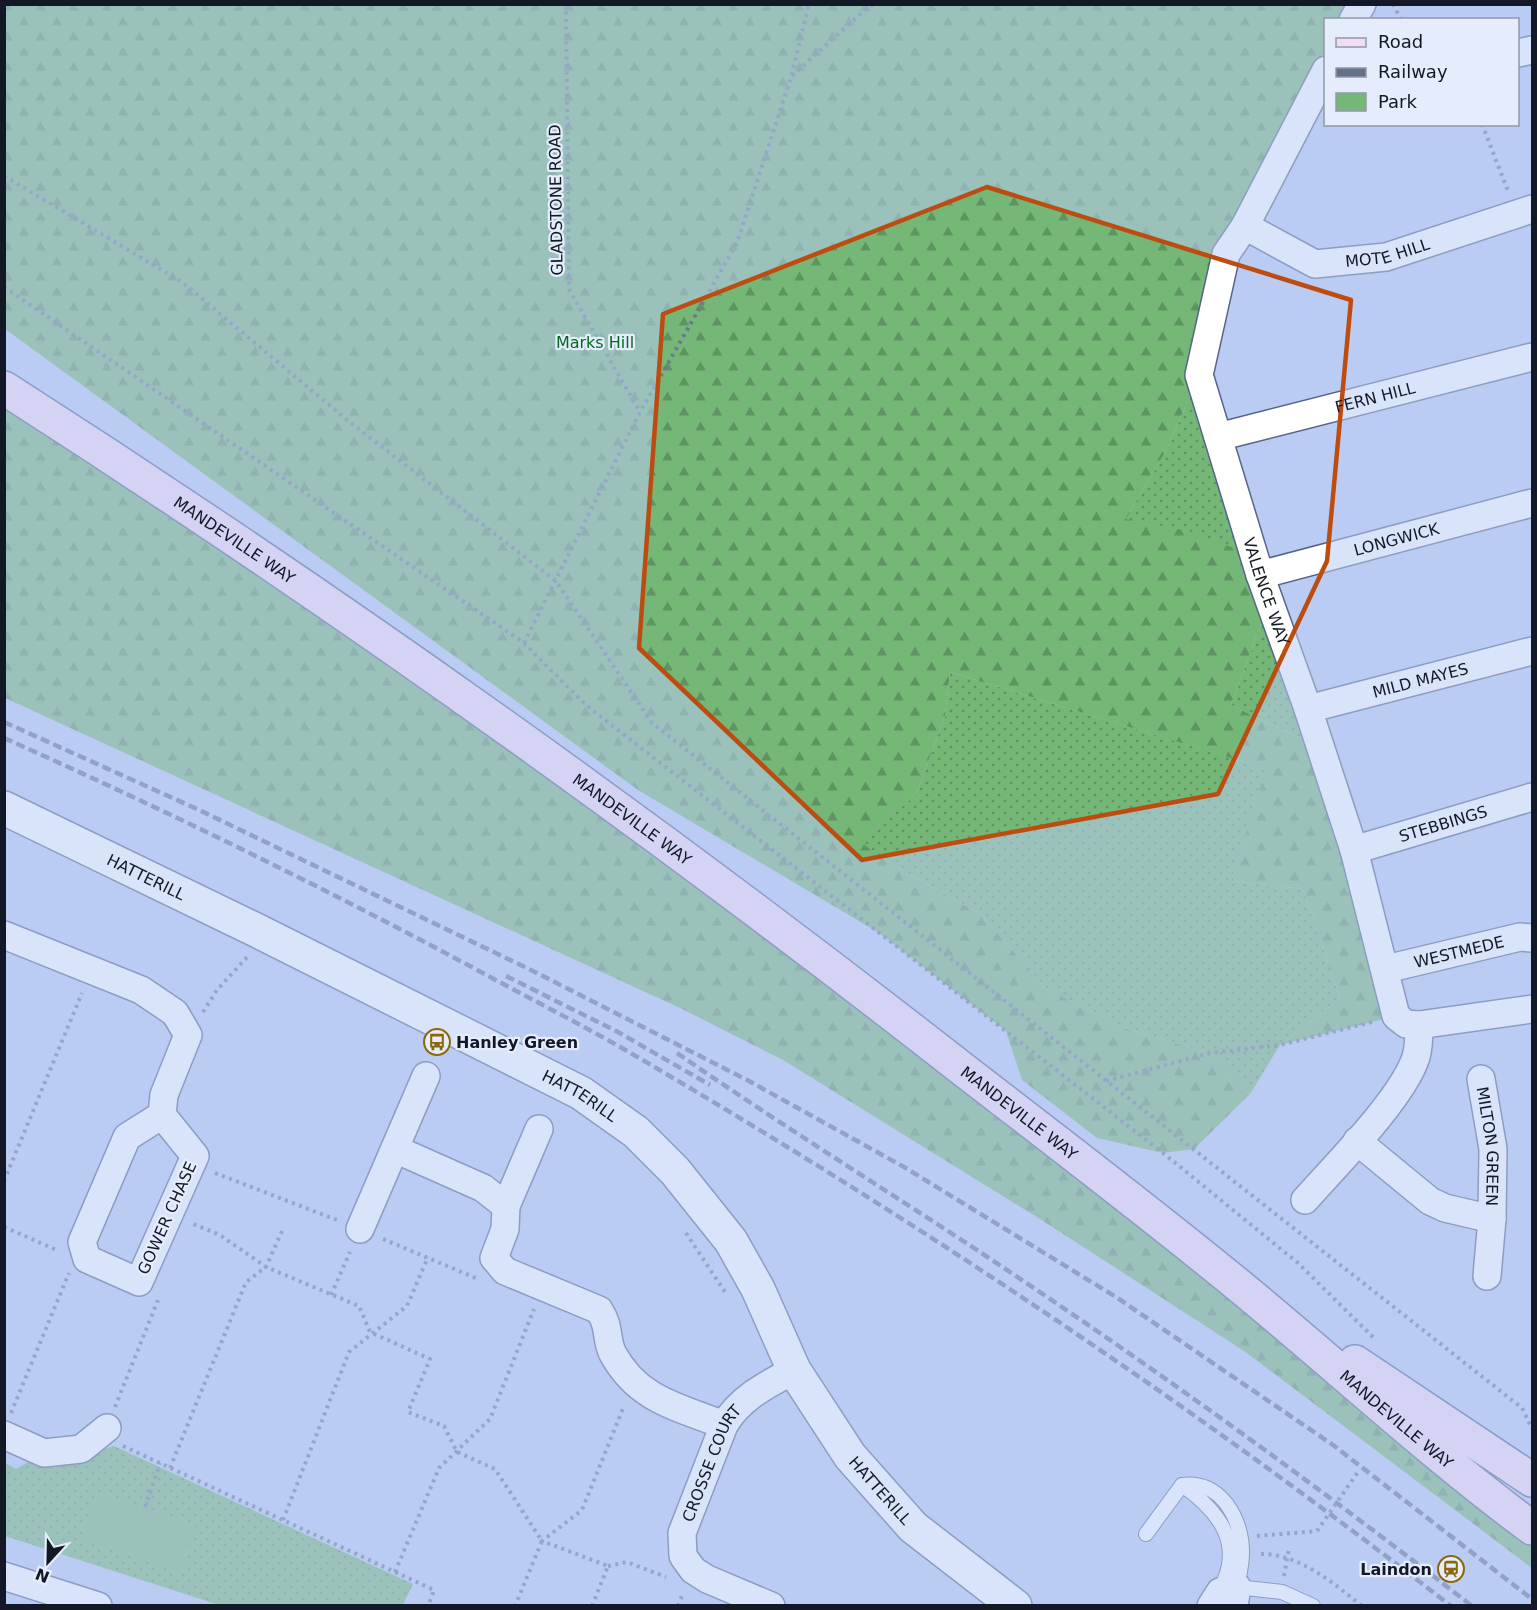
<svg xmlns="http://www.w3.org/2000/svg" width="1537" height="1610" font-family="'DejaVu Sans',sans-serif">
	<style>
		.grass { fill: url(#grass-dots) }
		.forest { fill: url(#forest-firs) }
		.green { fill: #74b777 }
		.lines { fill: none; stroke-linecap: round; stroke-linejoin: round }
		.service-casing { stroke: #556588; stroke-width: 16 }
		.minor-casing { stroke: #556588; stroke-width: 30 }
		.tertiary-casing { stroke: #556588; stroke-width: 36 }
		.secondary-casing { stroke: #556588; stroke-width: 36 }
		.path { stroke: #6c7894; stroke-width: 4; stroke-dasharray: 3 4.5; stroke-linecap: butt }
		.service { stroke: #fff; stroke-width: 14 }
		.minor { stroke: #fff; stroke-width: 27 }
		.tertiary { stroke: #fff; stroke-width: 33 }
		.secondary { stroke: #f3dcf4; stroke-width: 33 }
		.rail { stroke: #64708a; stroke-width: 4.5; stroke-dasharray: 9 4.5; stroke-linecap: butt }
		.path-bridge { stroke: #6c7894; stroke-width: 4; stroke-dasharray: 3 4.5; stroke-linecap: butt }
		.marked { fill: none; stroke: #bd4c11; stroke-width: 4.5; stroke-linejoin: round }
		.labels { text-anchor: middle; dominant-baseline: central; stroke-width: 4.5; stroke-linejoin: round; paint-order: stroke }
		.street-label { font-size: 16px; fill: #121826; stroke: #e5edfd }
		.park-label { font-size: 16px; fill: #036a1d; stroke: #e5edfd }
		.poi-label { font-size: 16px; font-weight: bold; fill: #121826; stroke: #e5edfd; text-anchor: start }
	</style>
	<defs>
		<pattern id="grass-dots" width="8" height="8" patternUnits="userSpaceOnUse" patternTransform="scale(1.5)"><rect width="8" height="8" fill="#74b777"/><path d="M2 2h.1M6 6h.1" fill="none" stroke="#5e9461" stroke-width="1.8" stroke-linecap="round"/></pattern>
		<pattern id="forest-firs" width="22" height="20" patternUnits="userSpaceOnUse" patternTransform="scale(1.5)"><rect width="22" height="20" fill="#74b777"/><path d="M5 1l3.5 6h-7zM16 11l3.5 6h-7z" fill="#5e9461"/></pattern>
	</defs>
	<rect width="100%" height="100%" fill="#baccf4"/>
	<!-- grass -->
	<path class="grass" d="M1199,375L1254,556L1126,519L1167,449Z
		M1269,602L1312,744L1231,705Z
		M950,672L1267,769L1231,881L1303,889L1340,998L1280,1045L1250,1094L1210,1053L1127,1029L1045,988L982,915L892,864L858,841L916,795L945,716Z
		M114,1446L413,1584L403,1605H219L5,1536L4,1462L16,1469L28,1462L58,1464Z"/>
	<!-- forest -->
	<path class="forest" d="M5,5H1356L1348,19L1326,20L1325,66L1245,226L1199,375L1167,449L1126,519L1189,531L1254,556L1269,602L1231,705L1312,744L1396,1016L1280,1045L1340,998L1303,889L1231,881L1266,769L950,672L945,716L916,795L859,841L892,864L982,915L1045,988L1127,1029L1210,1053L1250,1094L1194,1149L1163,1153L1097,1138L1022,1080L1006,1031L879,933L638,790L5,329Z
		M4,389L360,625L1532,1528V1568L1244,1351L1040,1219L783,1060L682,1009L5,698Z"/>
	<!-- green -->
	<path class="green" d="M97,1491L196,1524L181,1571L81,1538Z"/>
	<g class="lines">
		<defs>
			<path id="service" d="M1182,1485C1219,1511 1246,1545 1219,1591
				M1146,1534L1182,1485C1220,1479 1243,1519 1242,1554C1242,1565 1239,1576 1237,1587L1282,1592L1313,1606"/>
			<g id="minor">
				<path d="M1353,20L1362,4"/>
				<path d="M1518,53L1532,50"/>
				<path id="s1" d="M1326,70L1245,226L1226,254L1199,375L1260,575L1308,709L1354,850L1396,1016L1406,1024L1419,1025L1532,1009"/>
				<path id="s2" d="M1245,226L1315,264L1386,257L1532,209"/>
				<path id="s3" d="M1218,437L1532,357"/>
				<path id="s4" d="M1260,575L1532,503"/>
				<path id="s5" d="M1308,709L1532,651"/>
				<path id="s6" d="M1354,850L1532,797"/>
				<path d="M4,935L141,990L175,1013L188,1035L164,1095L162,1115L195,1156L139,1282L87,1259L82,1242L127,1137L162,1115"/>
				<path id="s7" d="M1386,969L1520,937L1532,938"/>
				<path id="s8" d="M1481,1079L1493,1149L1492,1219L1487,1276"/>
				<path d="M1357,1141L1430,1201L1445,1208L1492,1219"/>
				<path d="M395,1149L483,1188L506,1206L505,1229L494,1258L505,1271L599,1310C611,1328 605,1339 613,1354C638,1400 678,1407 724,1425"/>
				<path d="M1305,1200C1335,1166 1403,1098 1416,1057C1419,1047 1419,1036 1419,1025"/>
				<path d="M506,1206L539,1129"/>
				<path d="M360,1229L426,1076"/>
				<path d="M4,1435L44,1453L81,1449L107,1428"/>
				<path d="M4,1576L98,1606"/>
				<path id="s9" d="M771,1606L707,1579L693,1570L683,1556L682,1533L724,1425C740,1398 766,1385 794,1370"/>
				<path d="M1211,1606L1220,1592L1237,1587L1234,1606"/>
			</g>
			<g id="tertiary">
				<path id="s10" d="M4,808L260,932L581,1093L636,1132L675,1171L731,1241L758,1289L794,1370L850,1456L913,1527L1015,1606"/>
			</g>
			<g id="secondary">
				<path id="s11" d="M4,388C335,600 656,829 965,1071C1056,1141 1148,1211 1237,1284C1336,1365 1429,1452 1532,1528"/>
				<path d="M1355,1362L1532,1480"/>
			</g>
		</defs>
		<!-- service casing -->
		<use href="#service" class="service-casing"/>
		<!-- minor casing -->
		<use href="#minor" class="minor-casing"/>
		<!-- tertiary casing -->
		<use href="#tertiary" class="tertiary-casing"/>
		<!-- secondary casing -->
		<use href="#secondary" class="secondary-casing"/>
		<!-- path -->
		<path class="path" d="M566,4L569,289L640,412
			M1393,4L1401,20
			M792,76L868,7L876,4
			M1482,124L1508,191
			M4,176L182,282L347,420L556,581L652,723L1522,1408L1532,1429
			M4,287L524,643L587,706L1163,1153L1298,1263L1375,1339
			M524,643L640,412L737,243L791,77L809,4
			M203,1012L217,990L249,955
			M1106,1081L1210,1053L1280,1045L1372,1022
			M215,1173L337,1220
			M4,1181L82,993
			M4,1227L59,1251
			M282,1231L266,1267L359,1306L370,1332L430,1359L408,1412L444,1426L457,1452L495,1469L542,1541L515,1606
			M686,1233L725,1292
			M383,1239L478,1279
			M331,1295L350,1252
			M115,1407L158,1300
			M11,1413L69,1273
			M123,1446L434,1590L428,1606
			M170,1468L246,1282L266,1267L220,1235L191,1223
			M145,1507L160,1463
			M283,1520L349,1352L407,1306L428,1257
			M1257,1536L1317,1531
			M1261,1554C1300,1554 1333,1583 1362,1606
			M608,1566L627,1562L666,1577
			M395,1572L439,1468L490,1419L534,1309
			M1284,1576L1289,1548
			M592,1606L608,1566L542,1541L582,1510L624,1406
			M678,1606L683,1593"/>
		<!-- service -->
		<use href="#service" class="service"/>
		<!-- minor -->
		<use href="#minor" class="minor"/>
		<!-- tertiary -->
		<use href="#tertiary" class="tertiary"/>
		<!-- secondary -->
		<use href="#secondary" class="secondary"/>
		<!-- rail -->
		<path class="rail" d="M4,722L197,809L533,971L749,1081L904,1167L1116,1297L1333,1445L1532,1599
			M4,738C170,812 333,892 492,978C540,1004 588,1028 634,1055C918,1221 1191,1404 1451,1606
			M506,976L618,1032L710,1085
			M677,1053C778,1123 883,1188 986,1256C1152,1366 1315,1484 1472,1606"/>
		<!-- path-bridge -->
		<path class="path-bridge" d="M1317,1531L1358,1472"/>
	</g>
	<!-- marked area -->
	<path d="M0 0H1537V1610H0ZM987,187L1351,300L1327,561L1218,794L862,860L639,648L663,314Z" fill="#baccf4" fill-opacity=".55" fill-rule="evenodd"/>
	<path class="marked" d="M987,187L1351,300L1327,561L1218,794L862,860L639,648L663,314Z"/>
	<!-- icons -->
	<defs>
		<symbol id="bus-ring" viewBox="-11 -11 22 22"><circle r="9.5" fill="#e5edfd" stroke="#8a6806" stroke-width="1.5"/><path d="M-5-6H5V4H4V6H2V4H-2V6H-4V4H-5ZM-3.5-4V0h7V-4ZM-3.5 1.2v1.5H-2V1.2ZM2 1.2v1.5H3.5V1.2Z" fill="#8a6806"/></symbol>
		<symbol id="station-ring" viewBox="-11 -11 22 22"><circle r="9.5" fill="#e5edfd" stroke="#8a6806" stroke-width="1.5"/><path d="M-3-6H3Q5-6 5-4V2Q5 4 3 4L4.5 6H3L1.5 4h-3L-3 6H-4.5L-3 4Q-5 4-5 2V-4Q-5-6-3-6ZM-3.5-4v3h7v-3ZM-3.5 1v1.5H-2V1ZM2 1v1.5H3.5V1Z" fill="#8a6806"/></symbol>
	</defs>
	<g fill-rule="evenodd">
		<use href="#bus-ring" x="422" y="1027" width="30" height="30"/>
		<use href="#station-ring" x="1436" y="1554" width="30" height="30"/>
	</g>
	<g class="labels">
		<!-- street labels -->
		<g class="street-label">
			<text transform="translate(556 200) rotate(-91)">GLADSTONE ROAD</text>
			<text stroke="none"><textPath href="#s2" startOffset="153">MOTE HILL</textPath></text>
			<text stroke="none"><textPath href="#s3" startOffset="162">FERN HILL</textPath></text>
			<text stroke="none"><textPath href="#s4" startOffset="141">LONGWICK</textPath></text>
			<text stroke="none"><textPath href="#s11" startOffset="276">MANDEVILLE WAY</textPath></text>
			<text stroke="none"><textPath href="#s1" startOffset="560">VALENCE WAY</textPath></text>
			<text stroke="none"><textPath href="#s5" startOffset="116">MILD MAYES</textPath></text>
			<text stroke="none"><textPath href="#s11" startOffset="762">MANDEVILLE WAY</textPath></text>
			<text stroke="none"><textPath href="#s6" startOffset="93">STEBBINGS</textPath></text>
			<text stroke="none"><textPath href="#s10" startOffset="158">HATTERILL</textPath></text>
			<text stroke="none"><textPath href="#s7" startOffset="75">WESTMEDE</textPath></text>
			<text stroke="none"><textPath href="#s10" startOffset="644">HATTERILL</textPath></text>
			<text stroke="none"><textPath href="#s11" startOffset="1248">MANDEVILLE WAY</textPath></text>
			<text stroke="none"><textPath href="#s8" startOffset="68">MILTON GREEN</textPath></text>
			<text transform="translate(167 1218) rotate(-66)">GOWER CHASE</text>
			<text stroke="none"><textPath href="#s11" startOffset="1734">MANDEVILLE WAY</textPath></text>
			<text stroke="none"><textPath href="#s9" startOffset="202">CROSSE COURT</textPath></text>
			<text stroke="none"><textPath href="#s10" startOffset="1148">HATTERILL</textPath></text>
		</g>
		<!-- park labels -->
		<g class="park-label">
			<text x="595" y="342">Marks Hill</text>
		</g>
		<!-- poi labels -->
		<g class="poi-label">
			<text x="456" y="1042">Hanley Green</text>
			<text x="1432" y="1569" text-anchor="end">Laindon</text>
		</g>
	</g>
	<!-- border -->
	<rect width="1537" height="1610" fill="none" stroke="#121826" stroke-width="12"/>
	<!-- legend -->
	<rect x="1324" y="18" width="195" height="108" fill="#e5edfd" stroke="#9198a7" stroke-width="1.5"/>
	<rect x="1336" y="38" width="30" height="9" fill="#f3dcf4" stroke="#9198a7" stroke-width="1.5"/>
	<text x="1378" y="48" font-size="18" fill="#121826">Road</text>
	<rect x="1336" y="68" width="30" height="9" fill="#64708a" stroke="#9198a7" stroke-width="1.5"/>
	<text x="1378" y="78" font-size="18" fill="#121826">Railway</text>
	<rect x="1336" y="93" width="30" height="18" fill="#74b777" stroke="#9198a7" stroke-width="1.5"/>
	<text x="1378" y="108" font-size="18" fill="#121826">Park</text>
	<!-- north arrow -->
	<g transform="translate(48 1562) rotate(202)" stroke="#e5edfd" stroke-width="4.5" paint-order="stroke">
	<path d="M0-4.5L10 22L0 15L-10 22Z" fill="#121826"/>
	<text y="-9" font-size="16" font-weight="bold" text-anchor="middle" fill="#121826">N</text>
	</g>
</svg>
